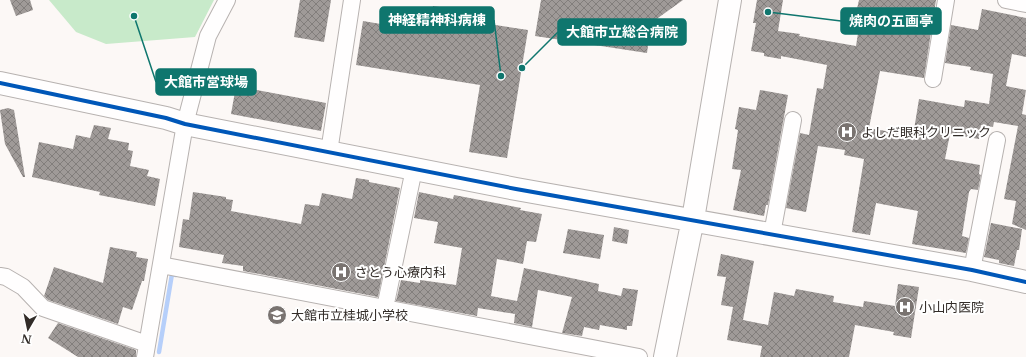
<svg xmlns="http://www.w3.org/2000/svg" width="1026" height="357" font-family="'Libre Baskerville','Noto Sans JP',serif">
	<style>
		.grass { fill: #c8eaca }
		.lines { fill: none; stroke-linecap: round; stroke-linejoin: round }
		.stream { stroke: #b6cffa; stroke-width: 4.5 }
		.building { fill: url(#building-cross-hatch) }
		.street-casing { stroke: #b7b2b0; stroke-width: 18 }
		.secondary-casing { stroke: #b7b2b0; stroke-width: 24 }
		.street { stroke: #fffefe; stroke-width: 16 }
		.secondary { stroke: #fffefe; stroke-width: 22 }
		.cycleway-casing { stroke: #fff; stroke-width: 6 }
		.cycleway { stroke: #0057b8; stroke-width: 4 }
		.labels { text-anchor: middle; dominant-baseline: central; stroke-width: 4; stroke-linejoin: round; paint-order: stroke }
		.poi-label { font-size: 13px; fill: #322c28; stroke: #fff; text-anchor: start }
		.leader { fill: none; stroke: #0f766e; stroke-width: 1.5 }
		.callout-dot { fill: #0f766e; stroke: #fff; stroke-width: 1.5 }
		.callout { fill: #0f766e; stroke: #0f766e; stroke-width: 1.5 }
		.callout-label { font-size: 14px; text-anchor: middle; font-weight: bold; fill: #fff }
	</style>
	<defs>
		<pattern id="building-cross-hatch" width="8" height="8" patternUnits="userSpaceOnUse"><rect width="8" height="8" fill="#9f9a98"/><path d="M0 0l8 8M0 8l8-8" fill="none" stroke="#827e7c"/></pattern>
	</defs>
	<rect width="100%" height="100%" fill="#fcf8f6"/>
	<!-- grass -->
	<path class="grass" d="M49,0H214L195,37L106,44L76,32Z"/>
	<g class="lines">
		<!-- stream -->
		<path class="stream" d="M159,352L172,274L176,275"/>
	</g>
	<!-- building -->
	<path class="building" d="M10,0H30L33,10L16,16Z
		M300,0H331L324,42L294,37Z
		M541,0H683L651,23L647,53L535,36Z
		M757,0H783L778,31L800,34L799,36L856,46L861,14L856,13L859,0H936L924,78L880,71L869,128L913,136L919,99L964,107L965,100L989,104L993,74L970,70L971,67L945,63L951,25L978,30L982,9L1026,18V57L1012,54L1006,86L1026,90L1022,114L1026,115V230L1012,224L1016,201L1004,199L1018,126L994,122L993,127L981,125L979,139L950,134L945,159L980,165L979,174L981,175L978,190L971,189L969,192L962,236L969,238L966,253L912,244L918,211L876,203L870,235L852,232L864,159L844,155L845,150L818,146L806,212L786,208L800,133L809,135L817,88L823,89L827,65L781,56V59L764,56V53L751,51L756,23H753Z
		M433,6L490,15L489,24L528,30L507,158L469,152L480,85L356,65L363,21L428,32Z
		M236,86L326,103L321,131L231,114Z
		M760,90L788,95L768,205H766L764,216L733,210L741,170L732,169L738,130L735,129L739,107L756,110Z
		M8,108L14,110L25,177H23L5,144L0,110Z
		M94,125L111,128L108,139L129,143L128,150L133,151L130,166L149,170L147,176L160,179L155,206L99,195L100,192L32,177L39,142L73,149L76,135L90,138Z
		M356,178L369,180V182L400,188L378,297L243,271V266L222,263L224,255L179,247L183,219L189,220L193,192L226,197V199L233,200L231,211L301,224L305,204L319,206L322,193L352,199Z
		M419,192L453,199L454,195L521,208L520,210L542,214L536,242L527,241L523,264L497,259L491,296L517,301L524,268L599,284L598,291L621,296L623,288L638,290L632,326H627V330L600,325L599,330L584,327L582,336L562,333L572,297L538,290L532,327L514,323L515,314L478,308L477,316L396,301L401,280L420,283V280L456,285L462,248L434,243L438,222L414,218Z
		M991,223L1022,229L1019,250H1017L1014,266L999,263V260L984,257Z
		M614,227L629,230L627,244L612,241Z
		M568,229L604,235L600,259L563,253Z
		M110,247L137,252L136,257L148,259L144,281H142L132,310L123,307L118,324L48,300L44,296L54,267L103,283Z
		M721,254L754,261L743,320L768,325L774,292L794,296L796,289L834,296L833,302L863,307L864,301L895,306L898,284L919,287L911,338L893,335L894,332L855,325L849,357H760L762,346L727,340L733,307L721,305L726,277L717,276Z
		M58,323L136,350V357H78L48,338Z"/>
	<g class="lines">
		<defs>
			<path id="street" d="M1006,0L1026,4
				M933,79L946,0
				M329,152L352,0
				M772,234L793,120
				M161,265L639,357
				M972,270L997,140
				M0,276L6,277L23,287L43,308L147,344
				M385,308L414,169
				M145,357L185,124L208,36L227,0"/>
			<path id="secondary" d="M0,83L166,118L185,124L516,189L972,270L1026,282
				M665,357L693,219L730,0"/>
		</defs>
		<!-- street casing -->
		<use href="#street" class="street-casing"/>
		<!-- secondary casing -->
		<use href="#secondary" class="secondary-casing"/>
		<!-- street -->
		<use href="#street" class="street"/>
		<!-- secondary -->
		<use href="#secondary" class="secondary"/>
		<defs>
			<path id="cycleway" d="M0,83L166,118L185,124L516,189L972,270L1026,282"/>
		</defs>
		<!-- cycleway casing -->
		<use href="#cycleway" class="cycleway-casing"/>
		<!-- cycleway -->
		<use href="#cycleway" class="cycleway"/>
	</g>
	<!-- icons -->
	<defs>
		<symbol id="hospital-disc" viewBox="-11 -11 22 22"><circle r="9.5" fill="#797370" stroke="#fff"/><path d="M-5-5h3v3.5h4V-5h3V5h-3V1.5h-4V5h-3Z" fill="#fff"/></symbol>
		<symbol id="school-disc" viewBox="-11 -11 22 22"><circle r="9.5" fill="#797370" stroke="#fff"/><path d="M0-5L7-2L0 1L-7-2ZM-4 1L0 2.5L4 1V4Q0 6-4 4Z" fill="#fff"/></symbol>
	</defs>
	<g fill-rule="evenodd">
		<use href="#hospital-disc" x="836" y="121" width="22" height="22"/>
		<use href="#hospital-disc" x="330" y="261" width="22" height="22"/>
		<use href="#hospital-disc" x="894" y="296" width="22" height="22"/>
		<use href="#school-disc" x="266" y="304" width="22" height="22"/>
	</g>
	<g class="labels">
		<!-- poi labels -->
		<g class="poi-label">
			<text x="861" y="132">よしだ眼科クリニック</text>
			<text x="355" y="272">さとう心療内科</text>
			<text x="919" y="307">小山内医院</text>
			<text x="291" y="315">大館市立桂城小学校</text>
		</g>
	</g>
	<!-- callouts -->
	<path class="leader" d="M501 76L494 20M768 12L841 21M522 68L558 32M134 16L156 82"/>
	<g class="callout-dot">
		<circle cx="501" cy="76" r="4"/>
		<circle cx="768" cy="12" r="4"/>
		<circle cx="522" cy="68" r="4"/>
		<circle cx="134" cy="16" r="4"/>
	</g>
	<g class="callout">
		<rect x="380" y="7" width="114" height="26" rx="4"/>
		<rect x="841" y="8" width="100" height="26" rx="4"/>
		<rect x="558" y="19" width="128" height="26" rx="4"/>
		<rect x="156" y="69" width="100" height="26" rx="4"/>
	</g>
	<g class="callout-label">
		<text x="437" y="25">神経精神科病棟</text>
		<text x="891" y="26">焼肉の五画亭</text>
		<text x="622" y="37">大館市立総合病院</text>
		<text x="206" y="87">大館市営球場</text>
	</g>
	<!-- north arrow -->
	<g transform="translate(28 329) rotate(189)" stroke="#ffffff" stroke-width="3" paint-order="stroke">
	<path d="M0-3L7 15L0 10L-7 15Z" fill="#322c28"/>
	<text y="-6" font-size="11" font-weight="bold" text-anchor="middle" fill="#322c28">N</text>
	</g>
</svg>
